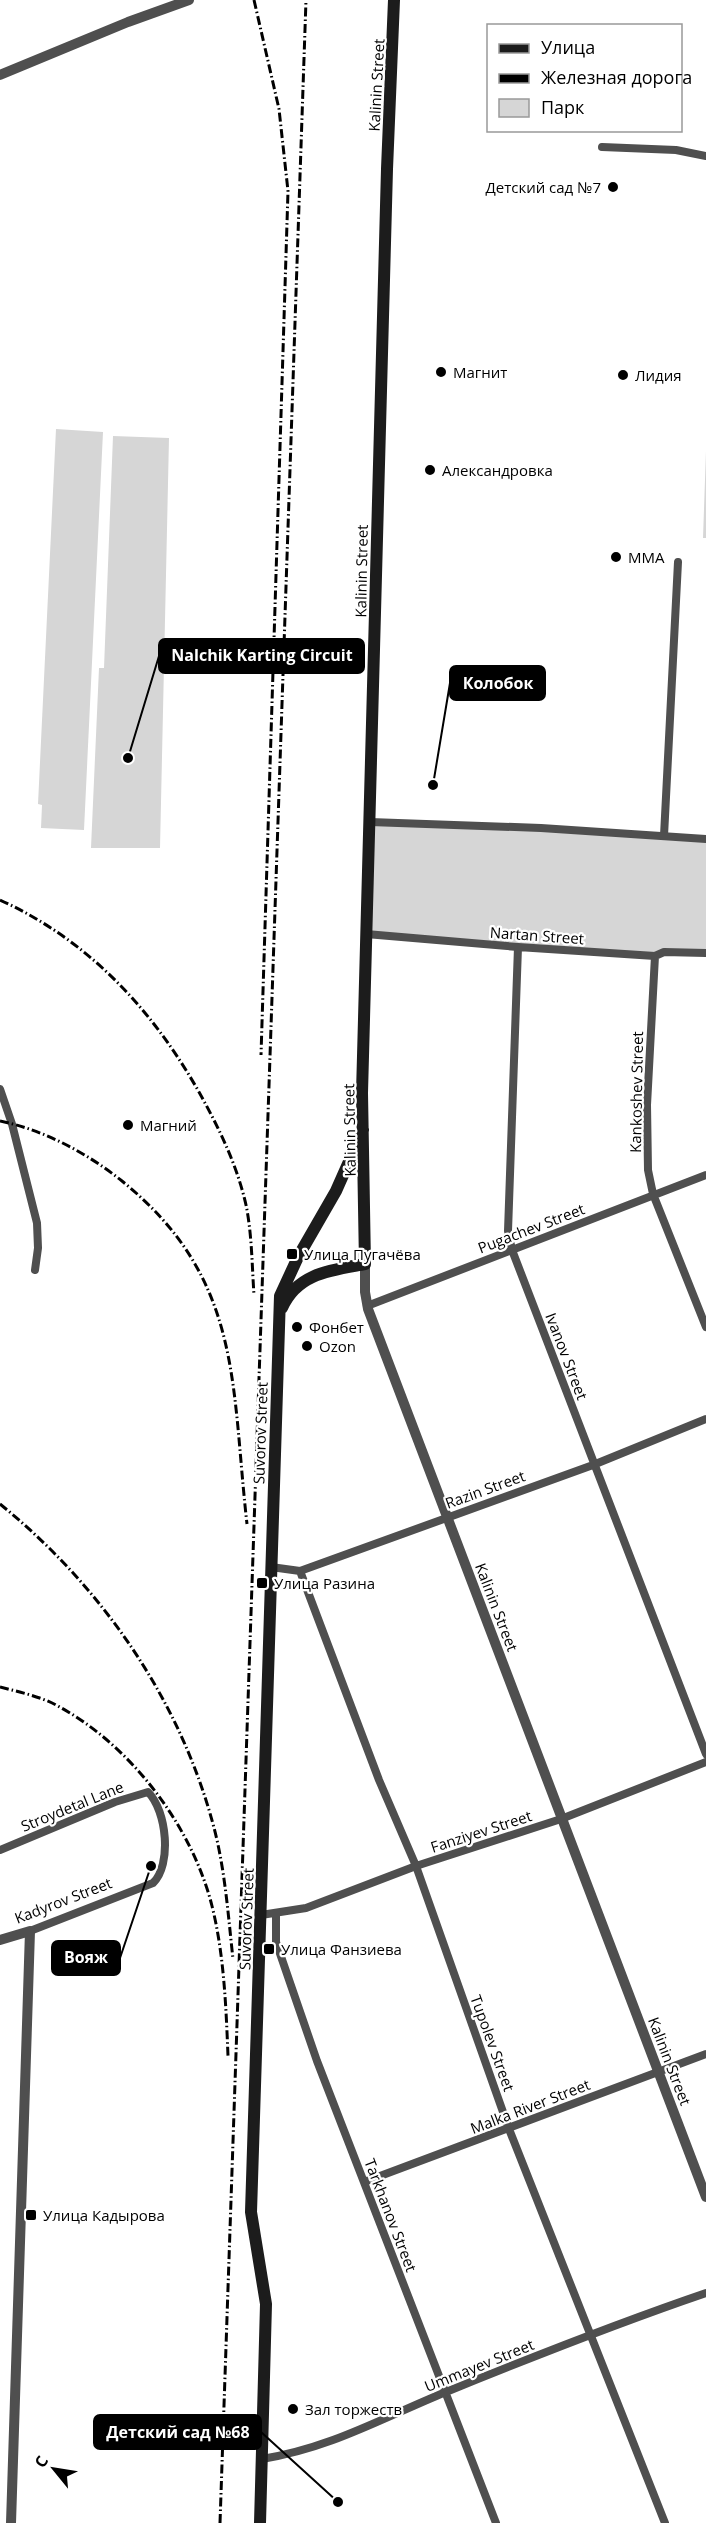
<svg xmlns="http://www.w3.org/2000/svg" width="706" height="2523" font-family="'Open Sans',sans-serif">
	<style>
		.green { fill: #d6d6d6 }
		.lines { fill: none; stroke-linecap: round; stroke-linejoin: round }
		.minor { stroke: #4f4f4f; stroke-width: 8 }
		.tertiary { stroke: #4f4f4f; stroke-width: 10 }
		.secondary { stroke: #1c1c1c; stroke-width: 12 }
		.rail { stroke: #000; stroke-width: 3; stroke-dasharray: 9 3 1.5 3; stroke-linecap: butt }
		.poi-dot { fill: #000; stroke: #fff; stroke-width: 2 }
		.labels { text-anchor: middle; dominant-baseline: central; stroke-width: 4.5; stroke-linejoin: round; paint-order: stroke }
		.street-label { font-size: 15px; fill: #000; stroke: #fff }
		.poi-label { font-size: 15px; fill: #000; stroke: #fff; text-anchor: start }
		.leader { fill: none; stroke: #000; stroke-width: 2 }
		.callout-dot { fill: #000; stroke: #fff; stroke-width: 2 }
		.callout { fill: #000; stroke: #000; stroke-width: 2 }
		.callout-label { font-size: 16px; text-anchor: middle; font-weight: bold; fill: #fff }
	</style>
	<rect width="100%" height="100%" fill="#fff"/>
	<!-- green -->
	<path class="green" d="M56,429L103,432L84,830L41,828L42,805L38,804Z
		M113,436L169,438L160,848H91L99,668H104Z
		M706,451V538H703Z
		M370,822L706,839V953L655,956L366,934Z"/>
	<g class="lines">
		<!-- minor -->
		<path class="minor" d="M602,147L676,150L706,156
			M370,822L541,828L706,839
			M664,836L678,562
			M366,934L518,947L655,956L664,952L706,953
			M518,947L508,1231L512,1250L706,1754
			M655,956L647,1105L648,1170L653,1194L706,1327
			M0,1089L12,1124L37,1223L38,1248L35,1270
			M367,1306L706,1175
			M271,1567L300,1571L593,1465L706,1419
			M300,1571L379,1780L416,1866L509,2129L665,2523
			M0,1850L115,1802L148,1792C167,1811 172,1865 153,1883L30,1931
			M276,1914V1942L317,2061L496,2523
			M261,1915L306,1908L416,1866L561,1819L706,1762
			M364,2182L706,2054
			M262,2459C331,2448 382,2418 446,2392C532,2357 618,2323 706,2293"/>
		<!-- tertiary -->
		<path class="tertiary" d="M0,75L128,22L189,0
			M365,1264V1292L368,1309L706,2197
			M0,1940L30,1931L11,2523"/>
		<!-- secondary -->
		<path class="secondary" d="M282,1308C297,1273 332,1270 365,1264L362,1093L387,169L394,0
			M260,2523L266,2304L251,2212L280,1296L298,1257L336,1191L363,1130"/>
		<!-- rail -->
		<path class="rail" d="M254,0L279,109L288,191L261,1055
			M0,900C88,940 152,1009 199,1092C219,1128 237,1165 246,1205C252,1234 252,1267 254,1295
			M0,1121C44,1130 87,1153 122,1181C243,1279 231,1384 247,1524
			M0,1504C101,1586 179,1698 213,1824C225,1868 228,1914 233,1959
			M0,1687C19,1692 39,1696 56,1705C130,1744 192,1826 212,1906C224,1954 226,2006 228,2056
			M220,2523L306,0"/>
	</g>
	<!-- markers -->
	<g class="poi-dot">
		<circle cx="613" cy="187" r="6"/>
		<circle cx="441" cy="372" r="6"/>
		<circle cx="623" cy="375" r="6"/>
		<circle cx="430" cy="470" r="6"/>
		<circle cx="616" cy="557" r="6"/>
		<circle cx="128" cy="1125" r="6"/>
		<rect x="286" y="1248" width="12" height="12" rx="3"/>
		<circle cx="297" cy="1327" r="6"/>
		<circle cx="307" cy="1346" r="6"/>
		<rect x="256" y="1577" width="12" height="12" rx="3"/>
		<rect x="263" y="1943" width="12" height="12" rx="3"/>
		<rect x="25" y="2209" width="12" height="12" rx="3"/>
		<circle cx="293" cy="2409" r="6"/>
	</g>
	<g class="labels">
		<!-- street labels -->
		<g class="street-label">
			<text transform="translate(376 85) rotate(-87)">Kalinin Street</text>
			<text transform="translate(361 571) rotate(-89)">Kalinin Street</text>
			<text transform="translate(537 935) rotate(4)">Nartan Street</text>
			<text transform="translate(636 1092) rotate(-89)">Kankoshev Street</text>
			<text transform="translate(349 1130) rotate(-91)">Kalinin Street</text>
			<text transform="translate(531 1228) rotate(-21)">Pugachev Street</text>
			<text transform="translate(567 1356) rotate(69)">Ivanov Street</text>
			<text transform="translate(260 1433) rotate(-88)">Suvorov Street</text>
			<text transform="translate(485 1489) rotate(-20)">Razin Street</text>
			<text transform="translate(497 1607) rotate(69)">Kalinin Street</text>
			<text transform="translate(72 1806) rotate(-22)">Stroydetal Lane</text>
			<text transform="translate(481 1831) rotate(-18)">Fanziyev Street</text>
			<text transform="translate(63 1900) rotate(-21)">Kadyrov Street</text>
			<text transform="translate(246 1919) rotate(-88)">Suvorov Street</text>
			<text transform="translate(493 2043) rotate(70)">Tupolev Street</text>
			<text transform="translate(670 2061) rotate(69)">Kalinin Street</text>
			<text transform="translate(530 2106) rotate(-21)">Malka River Street</text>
			<text transform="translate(391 2215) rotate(69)">Tarkhanov Street</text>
			<text transform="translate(479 2365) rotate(-22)">Ummayev Street</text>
		</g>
		<!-- poi labels -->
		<g class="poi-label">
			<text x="601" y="187" text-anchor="end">Детский сад №7</text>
			<text x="453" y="372">Магнит</text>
			<text x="635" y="375">Лидия</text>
			<text x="442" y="470">Александровка</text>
			<text x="628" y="557">MMA</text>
			<text x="140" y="1125">Магний</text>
			<text x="304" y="1254">Улица Пугачёва</text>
			<text x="309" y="1327">Фонбет</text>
			<text x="319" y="1346">Ozon</text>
			<text x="274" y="1583">Улица Разина</text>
			<text x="281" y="1949">Улица Фанзиева</text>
			<text x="43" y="2215">Улица Кадырова</text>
			<text x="305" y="2409">Зал торжеств</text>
		</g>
	</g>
	<!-- callouts -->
	<path class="leader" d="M128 758L159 656M433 785L450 683M151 1866L120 1958M338 2502L261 2432"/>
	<g class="callout-dot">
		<circle cx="128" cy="758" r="6"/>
		<circle cx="433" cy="785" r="6"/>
		<circle cx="151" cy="1866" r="6"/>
		<circle cx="338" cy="2502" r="6"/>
	</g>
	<g class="callout">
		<rect x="159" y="639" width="205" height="34" rx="6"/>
		<rect x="450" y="666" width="95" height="34" rx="6"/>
		<rect x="52" y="1941" width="68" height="34" rx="6"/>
		<rect x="94" y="2415" width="167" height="34" rx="6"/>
	</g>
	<g class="callout-label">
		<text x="262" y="661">Nalchik Karting Circuit</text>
		<text x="498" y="689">Колобок</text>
		<text x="86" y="1963">Вояж</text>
		<text x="178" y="2438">Детский сад №68</text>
	</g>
	<!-- legend -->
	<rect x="487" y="24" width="195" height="108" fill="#ffffff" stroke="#999999" stroke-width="1.5"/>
	<rect x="499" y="44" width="30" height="9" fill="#1c1c1c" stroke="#999999" stroke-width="1.5"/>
	<text x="541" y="54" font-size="18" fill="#000000">Улица</text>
	<rect x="499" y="74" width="30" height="9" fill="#000000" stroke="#999999" stroke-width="1.5"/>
	<text x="541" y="84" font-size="18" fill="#000000">Железная дорога</text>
	<rect x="499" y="99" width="30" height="18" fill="#d6d6d6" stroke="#999999" stroke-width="1.5"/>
	<text x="541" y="114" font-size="18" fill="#000000">Парк</text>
	<!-- north arrow -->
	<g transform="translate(54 2469) rotate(300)" stroke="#ffffff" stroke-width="4.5" paint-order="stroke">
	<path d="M0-4.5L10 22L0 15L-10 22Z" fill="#000000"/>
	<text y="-9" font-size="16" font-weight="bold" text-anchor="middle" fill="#000000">С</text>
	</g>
</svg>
